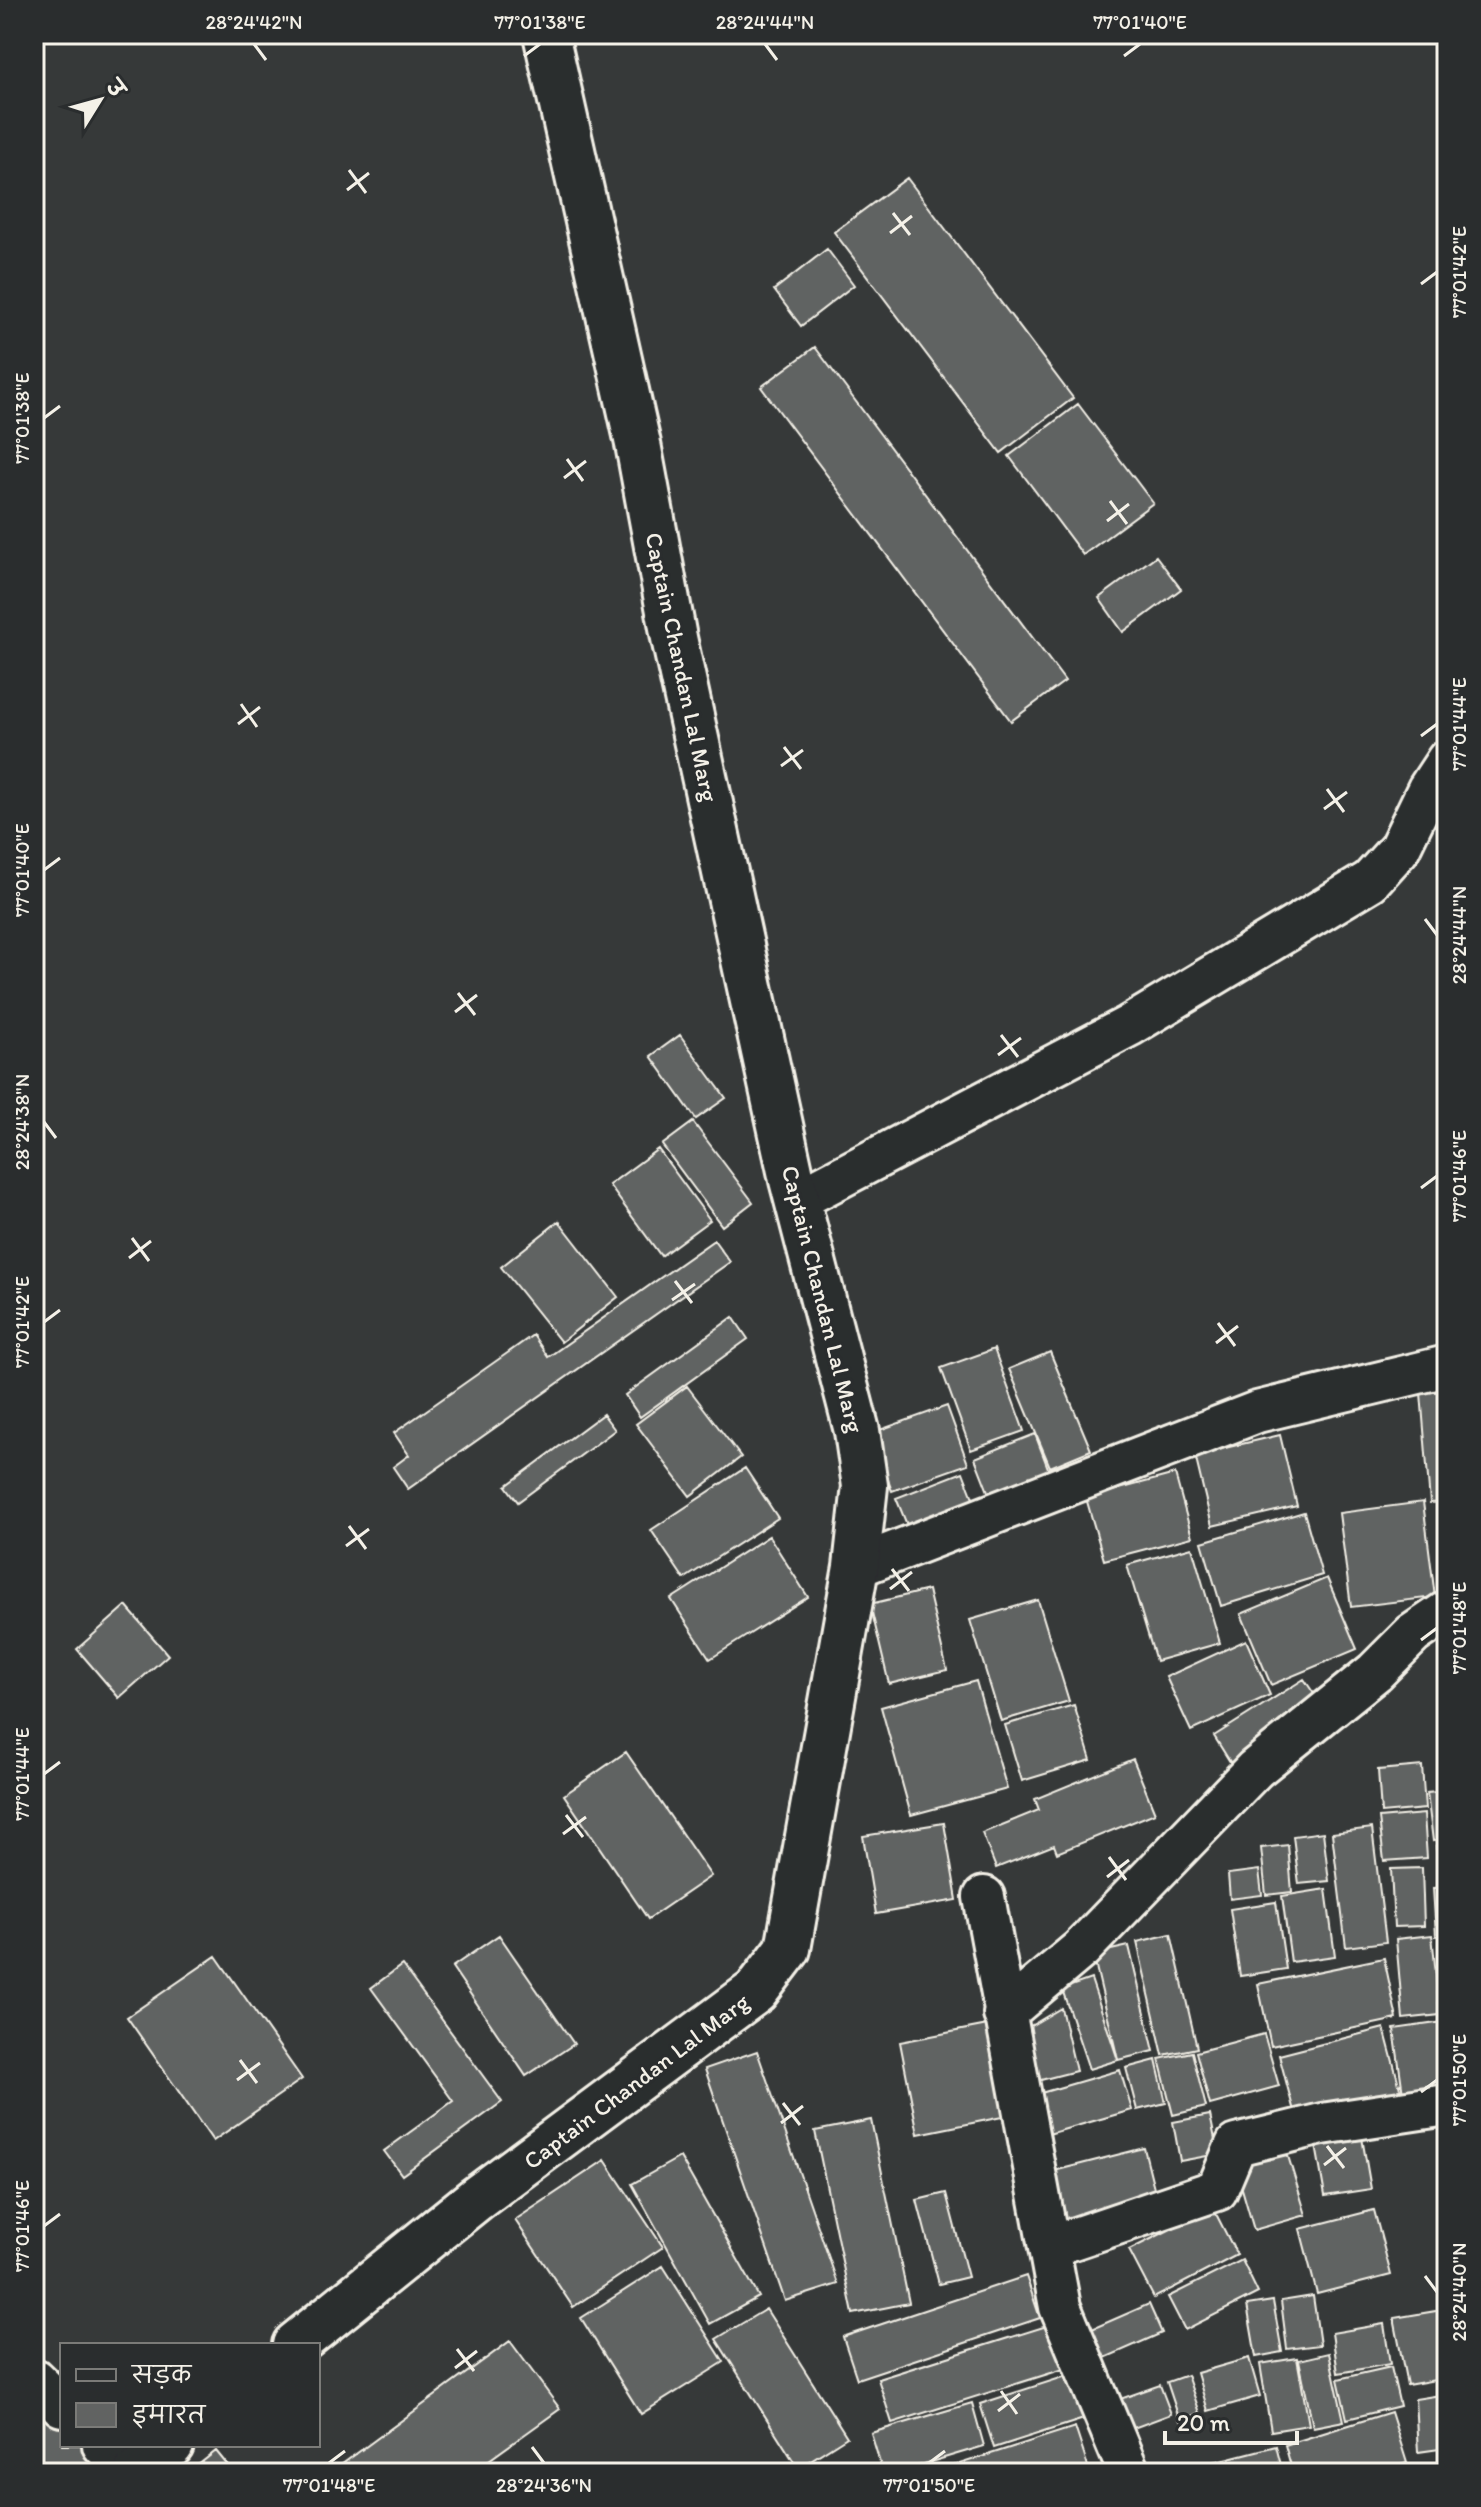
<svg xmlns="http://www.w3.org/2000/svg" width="1481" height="2507" font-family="Itim,'Playpen Sans Deva',sans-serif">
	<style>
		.building { fill: #616362; stroke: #f4f1e8; stroke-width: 2 }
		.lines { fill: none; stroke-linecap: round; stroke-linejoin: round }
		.street-casing { stroke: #f4f1e8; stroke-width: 46 }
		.secondary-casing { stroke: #f4f1e8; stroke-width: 50 }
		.street { stroke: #2a2d2e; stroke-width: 40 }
		.secondary { stroke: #2a2d2e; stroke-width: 44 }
		.ticks { fill: none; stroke: #f4f1e8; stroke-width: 3 }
		.labels { text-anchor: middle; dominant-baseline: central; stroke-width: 6; stroke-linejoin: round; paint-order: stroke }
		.street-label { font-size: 24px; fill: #f4f1e8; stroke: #2a2d2e }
		.neatline { fill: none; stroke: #f4f1e8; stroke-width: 3 }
		.ticks-label { font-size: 20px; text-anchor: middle; fill: #f4f1e8 }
	</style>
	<rect width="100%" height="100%" fill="#363939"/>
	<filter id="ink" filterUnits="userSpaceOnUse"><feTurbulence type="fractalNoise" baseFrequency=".0125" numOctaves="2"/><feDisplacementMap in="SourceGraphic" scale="16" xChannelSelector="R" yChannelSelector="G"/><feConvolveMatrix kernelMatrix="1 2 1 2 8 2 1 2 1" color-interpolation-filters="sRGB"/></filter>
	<g filter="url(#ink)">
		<!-- building -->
		<path class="building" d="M907,178L1073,398L1001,453L834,232Z
			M827,249L854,285L801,326L774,290Z
			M815,347L1065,681L1011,721L761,387Z
			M1078,404L1153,503L1083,555L1009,456Z
			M1156,556L1181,589L1123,632L1099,598Z
			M680,1035L726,1098L696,1119L651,1056Z
			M693,1122L753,1202L722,1226L662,1145Z
			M658,1149L710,1220L661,1256L609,1185Z
			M559,1221L618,1297L561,1342L501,1267Z
			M714,1240L730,1262L408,1489L393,1467L409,1455L394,1433L533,1335L548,1357Z
			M733,1317L748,1339L640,1417L625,1395Z
			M994,1349L1024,1431L971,1450L941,1368Z
			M1050,1352L1091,1450L1050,1467L1009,1369Z
			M687,1386L741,1457L690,1496L636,1424Z
			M1447,1391V1502L1430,1503L1421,1393Z
			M947,1406L968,1464L892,1491L871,1433Z
			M603,1414L615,1430L518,1502L506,1486Z
			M1035,1434L1054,1484L994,1507L975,1458Z
			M1280,1435L1297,1506L1212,1526L1195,1455Z
			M745,1468L778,1518L684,1579L651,1530Z
			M963,1472L978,1511L912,1537L896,1498Z
			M1175,1474L1192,1537L1104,1560L1086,1498Z
			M1423,1502L1435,1597L1351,1607L1339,1513Z
			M1304,1512L1322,1575L1221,1606L1202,1542Z
			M769,1536L808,1597L710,1659L671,1599Z
			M1192,1547L1220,1643L1156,1661L1127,1565Z
			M1327,1578L1357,1649L1271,1685L1241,1614Z
			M928,1590L947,1670L889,1684L870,1604Z
			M1038,1600L1069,1701L1001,1721L970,1620Z
			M126,1606L168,1655L119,1698L77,1649Z
			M1246,1640L1270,1695L1191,1731L1166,1677Z
			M1304,1679L1323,1707L1232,1765L1214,1736Z
			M976,1681L1007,1789L911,1815L881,1707Z
			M1074,1705L1091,1760L1022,1781L1005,1725Z
			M626,1752L711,1876L648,1919L564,1795Z
			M1133,1759L1155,1813L1057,1853L1054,1845L996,1868L982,1833L1039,1810L1035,1799Z
			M1422,1766L1425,1809L1381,1813L1378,1770Z
			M1447,1791V1839L1433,1841L1427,1793Z
			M1424,1814L1427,1858L1384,1861L1379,1818Z
			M944,1823L957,1900L876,1914L863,1836Z
			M1372,1828L1386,1942L1346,1947L1332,1833Z
			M1323,1832L1329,1881L1299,1884L1293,1836Z
			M1447,1844V1883H1442L1436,1846Z
			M1288,1845L1292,1892L1266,1895L1261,1848Z
			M1422,1868L1424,1926L1394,1927L1391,1869Z
			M1259,1870L1262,1895L1230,1899L1228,1874Z
			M1447,1887V1935L1436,1936L1433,1888Z
			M1326,1889L1335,1956L1291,1962L1282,1896Z
			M1276,1902L1286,1969L1240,1976L1230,1909Z
			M1171,1934L1197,2048L1163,2055L1137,1942Z
			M499,1935L574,2044L526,2076L452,1967Z
			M1432,1935L1440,2015L1403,2019L1396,1939Z
			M1447,1941V1996L1441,1942Z
			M1129,1946L1154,2051L1118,2060L1093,1954Z
			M216,1956L302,2079L213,2141L127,2017Z
			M1384,1958L1397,2019L1271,2046L1258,1984Z
			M402,1965L502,2102L402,2175L384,2151L453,2101L371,1988Z
			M1091,1979L1118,2060L1089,2069L1062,1989Z
			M1061,2008L1076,2071L1029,2083L1017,2034Z
			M1444,2022L1447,2095L1404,2101L1394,2029Z
			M998,2023L1017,2114L918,2134L900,2042Z
			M1384,2028L1401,2092L1296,2119L1279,2055Z
			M1264,2034L1279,2086L1210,2105L1196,2052Z
			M757,2051L838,2284L785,2301L705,2069Z
			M1192,2052L1206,2107L1173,2115L1159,2059Z
			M1156,2060L1166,2103L1137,2110L1126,2068Z
			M1120,2070L1132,2110L1045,2135L1034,2095Z
			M1210,2115L1218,2154L1180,2161L1173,2122Z
			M871,2120L909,2303L853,2314L815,2131Z
			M1360,2126L1371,2189L1325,2196L1314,2134Z
			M1285,2146L1306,2215L1254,2230L1234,2161Z
			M1144,2148L1157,2200L1055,2225L1042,2174Z
			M680,2157L759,2297L710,2324L632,2184Z
			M605,2160L663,2247L573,2307L515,2220Z
			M946,2193L968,2277L939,2284L917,2200Z
			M1213,2208L1237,2255L1154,2298L1129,2250Z
			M1374,2210L1391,2275L1317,2294L1300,2229Z
			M1242,2260L1258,2293L1185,2330L1168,2297Z
			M663,2266L724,2362L641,2414L581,2318Z
			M1026,2276L1040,2318L857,2379L843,2337Z
			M1313,2296L1320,2345L1287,2349L1281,2301Z
			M1273,2301L1282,2352L1256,2357L1247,2305Z
			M1149,2304L1162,2333L1098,2361L1085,2332Z
			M766,2309L847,2437L798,2468L716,2339Z
			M1442,2310L1447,2336V2378L1407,2385L1394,2318Z
			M1053,2324L1067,2368L892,2423L878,2379Z
			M1384,2324L1390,2364L1338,2373L1332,2333Z
			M510,2341L560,2409L471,2473H330Z
			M1329,2353L1344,2421L1313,2427L1299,2360Z
			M1249,2358L1260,2396L1208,2411L1197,2373Z
			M1297,2358L1309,2425L1271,2431L1260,2364Z
			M1391,2367L1400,2406L1347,2419L1338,2379Z
			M1076,2373L1090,2417L994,2448L980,2404Z
			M1187,2375L1200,2413L1180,2421L1167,2382Z
			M1160,2385L1171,2414L1131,2429L1120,2399Z
			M1447,2394V2448L1418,2452L1415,2399Z
			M34,2397L62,2424V2445H83L100,2461L88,2473H34Z
			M972,2403L984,2446L894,2473H883L871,2433Z
			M1391,2412L1407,2463L1375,2473H1293L1285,2445Z
			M1075,2427L1090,2473H956L953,2466Z
			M1276,2446L1283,2473H1180L1179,2471Z
			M216,2451L234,2473H188Z"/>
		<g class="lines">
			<defs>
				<path id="street" d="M797,1200L1129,1026L1370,881L1399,849L1428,789L1447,760
					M856,1567L1257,1412L1447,1366
					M984,1897L1060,2307L1129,2473
					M1004,2014L1081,1949L1255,1769L1375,1672L1413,1634L1447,1611
					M1049,2247L1217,2190L1236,2145L1322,2124L1447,2105
					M34,2379L62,2406
					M103,2445L132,2473"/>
				<path id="secondary" d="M295,2345L476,2199L756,1991L788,1949L856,1567L865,1486L857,1431L792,1180L674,638L638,444L546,34
					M136,2473L171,2445"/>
			</defs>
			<!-- street casing -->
			<use href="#street" class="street-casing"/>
			<!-- secondary casing -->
			<use href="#secondary" class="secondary-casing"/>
			<!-- street -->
			<use href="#street" class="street"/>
			<!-- secondary -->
			<use href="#secondary" class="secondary"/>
		</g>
	</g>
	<!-- ticks -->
	<path class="ticks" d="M254,44L266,60M765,44L777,60M524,56L540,44M1124,56L1140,44M349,170L366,193M347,190L369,173M893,213L910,235M890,233L912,216M1421,284L1437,272M44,418L60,406M567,459L583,481M564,478L586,461M1110,501L1127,524M1107,521L1129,504M241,704L257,727M238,724L260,707M1421,736L1437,724M784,747L801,769M781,766L803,750M1327,789L1344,812M1324,809L1347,792M44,870L60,858M1425,919L1437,935M458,993L475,1015M455,1012L477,995M1001,1035L1018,1057M998,1055L1021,1038M44,1122L56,1138M1421,1188L1437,1176M132,1238L149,1261M129,1258L151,1241M675,1281L692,1303M672,1300L695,1284M44,1322L60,1310M1218,1323L1235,1346M1216,1343L1238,1326M349,1526L366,1549M346,1546L369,1529M892,1569L909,1591M890,1589L912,1572M1421,1640L1437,1628M44,1774L60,1762M566,1815L583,1837M563,1834L586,1817M1109,1857L1126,1880M1107,1877L1129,1860M240,2060L257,2083M237,2080L260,2063M1421,2092L1437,2080M783,2103L800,2125M781,2123L803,2106M1327,2146L1344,2168M1324,2165L1346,2148M44,2226L60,2214M1425,2276L1437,2292M457,2349L474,2371M455,2368L477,2351M1001,2391L1017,2414M998,2411L1020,2394M532,2447L544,2463M329,2463L345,2451M929,2463L945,2451"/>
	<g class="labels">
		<!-- street labels -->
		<g class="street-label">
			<text transform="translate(682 667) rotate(78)">Captain Chandan Lal Marg</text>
			<text transform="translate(823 1299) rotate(76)">Captain Chandan Lal Marg</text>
			<text transform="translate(636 2081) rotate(-37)">Captain Chandan Lal Marg</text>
		</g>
	</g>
	<!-- margin -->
	<rect width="1481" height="2507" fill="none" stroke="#2a2d2e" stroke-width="88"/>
	<!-- legend -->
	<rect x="60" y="2343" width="260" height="104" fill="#2a2d2e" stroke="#7b7b78" stroke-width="2"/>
	<rect x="76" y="2369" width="40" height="12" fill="#2a2d2e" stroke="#7b7b78" stroke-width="2"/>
	<text x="132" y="2383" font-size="24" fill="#f4f1e8">सड़क</text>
	<rect x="76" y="2403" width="40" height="24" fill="#616362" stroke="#7b7b78" stroke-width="2"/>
	<text x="132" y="2423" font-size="24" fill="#f4f1e8">इमारत</text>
	<!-- north arrow -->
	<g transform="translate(100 100) rotate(53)" stroke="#2a2d2e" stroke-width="6" paint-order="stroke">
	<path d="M0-6L14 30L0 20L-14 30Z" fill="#f4f1e8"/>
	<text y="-12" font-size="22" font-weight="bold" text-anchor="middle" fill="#f4f1e8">उ</text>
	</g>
	<!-- scale -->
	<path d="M1165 2431v12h132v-12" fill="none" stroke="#f4f1e8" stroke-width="4"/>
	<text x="1177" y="2431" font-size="24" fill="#f4f1e8" stroke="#2a2d2e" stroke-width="6" paint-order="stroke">20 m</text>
	<rect x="44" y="44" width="1393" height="2419" class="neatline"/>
	<g class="ticks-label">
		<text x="254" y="29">28°24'42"N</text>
		<text x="540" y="29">77°01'38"E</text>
		<text x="765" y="29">28°24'44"N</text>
		<text x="1140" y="29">77°01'40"E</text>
		<text transform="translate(1459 272) rotate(-90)" y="7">77°01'42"E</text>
		<text transform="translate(22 418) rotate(-90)" y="7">77°01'38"E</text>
		<text transform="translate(1459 724) rotate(-90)" y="7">77°01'44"E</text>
		<text transform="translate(22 870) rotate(-90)" y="7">77°01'40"E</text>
		<text transform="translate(1459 935) rotate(-90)" y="7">28°24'44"N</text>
		<text transform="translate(22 1122) rotate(-90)" y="7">28°24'38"N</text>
		<text transform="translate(1459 1176) rotate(-90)" y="7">77°01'46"E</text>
		<text transform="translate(22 1322) rotate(-90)" y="7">77°01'42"E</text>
		<text transform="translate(1459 1628) rotate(-90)" y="7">77°01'48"E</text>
		<text transform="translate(22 1774) rotate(-90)" y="7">77°01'44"E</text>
		<text transform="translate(1459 2080) rotate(-90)" y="7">77°01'50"E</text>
		<text transform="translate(22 2226) rotate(-90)" y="7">77°01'46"E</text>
		<text transform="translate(1459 2292) rotate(-90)" y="7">28°24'40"N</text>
		<text x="329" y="2492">77°01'48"E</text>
		<text x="544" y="2492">28°24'36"N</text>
		<text x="929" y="2492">77°01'50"E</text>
	</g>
</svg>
